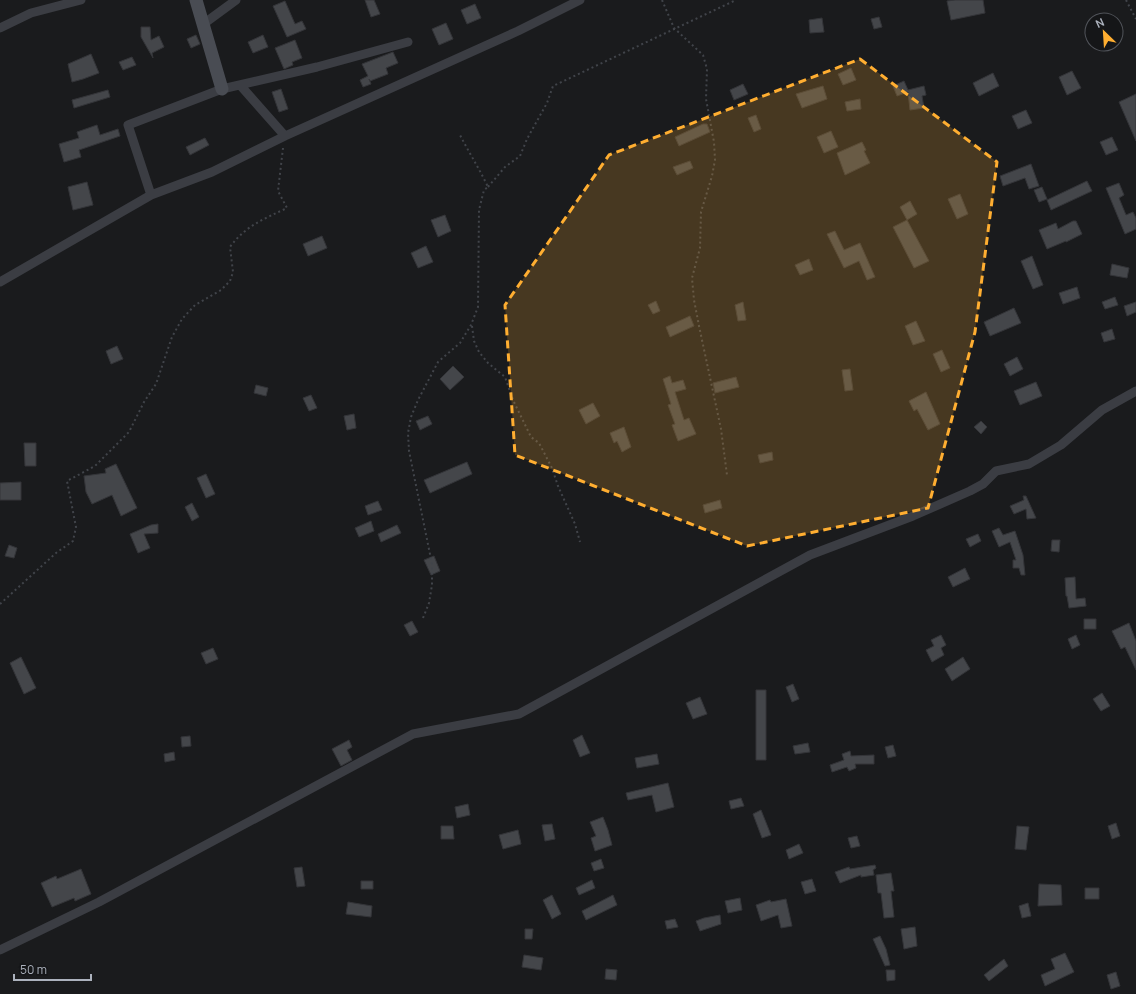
<svg xmlns="http://www.w3.org/2000/svg" width="1136" height="994" font-family="Manrope,sans-serif">
	<style>
		.building { fill: #44464a; stroke: #343539 }
		.lines { fill: none; stroke-linecap: round; stroke-linejoin: round }
		.path { stroke: #41444a; stroke-width: 2; stroke-dasharray: 2 3; stroke-linecap: butt }
		.street { stroke: #3b3d43; stroke-width: 9 }
		.secondary { stroke: #494c53; stroke-width: 13 }
		.marked { fill: #ffae31; fill-opacity: 0.2; stroke: #ffae31; stroke-width: 3; stroke-dasharray: 8 5; stroke-linejoin: round }
	</style>
	<rect width="100%" height="100%" fill="#1a1b1d"/>
	<!-- building -->
	<path class="building" d="M365,0H374L380,14L371,17Z
		M955,0H983L985,13L951,20L947,1Z
		M285,1L295,24L302,21L306,29L287,37L273,6Z
		M475,4L481,18L467,24L461,10Z
		M879,17L882,27L874,29L871,19Z
		M822,18L824,32L810,33L809,20Z
		M446,23L453,39L439,45L432,29Z
		M141,27H150L151,40L159,36L164,47L152,53L153,58L141,37Z
		M196,35L200,44L191,48L187,39Z
		M263,35L268,47L253,53L248,42Z
		M295,40L302,58L292,62L293,65L284,69L275,48Z
		M393,52L398,63L386,68L388,74L370,81L369,79L371,84L363,87L360,80L368,76L362,64Z
		M91,54L99,73L83,79L72,82L68,64Z
		M132,57L136,65L123,70L119,62Z
		M851,68L856,80L843,85L838,74Z
		M1072,71L1081,88L1067,95L1059,77Z
		M993,73L999,86L979,96L973,83Z
		M904,81L908,90L924,86L926,95L922,96L924,108L910,110L908,92L897,96L893,86Z
		M743,84L748,94L734,100L730,90Z
		M823,86L827,99L802,108L796,94Z
		M281,89L288,109L279,112L272,92Z
		M108,90L110,97L74,108L72,100Z
		M1136,94V141L1119,102Z
		M860,99L861,109L847,111L845,102Z
		M1026,110L1032,123L1018,129L1012,116Z
		M756,115L761,129L754,132L748,118Z
		M703,124H707L710,132L679,146L675,137Z
		M97,125L100,135L118,129L120,136L79,150L81,157L64,162L59,144L79,138L77,132Z
		M831,131L838,147L824,153L817,137Z
		M1112,137L1118,150L1106,155L1100,142Z
		M205,138L209,145L190,155L186,147Z
		M862,142L866,150L864,151L870,163L845,175L837,153Z
		M690,161L693,168L677,175L673,167Z
		M1031,164L1039,186L1029,189L1025,178L1003,186L1000,176Z
		M1087,181L1092,191L1051,210L1047,200Z
		M87,182L93,205L73,210L68,187Z
		M1119,183L1124,195L1119,198L1126,215L1133,212L1136,218V229L1125,234L1106,188Z
		M1042,187L1047,199L1039,202L1034,190Z
		M960,194L968,214L957,219L948,199Z
		M910,201L917,214L907,220L900,207Z
		M445,215L451,231L438,237L431,220Z
		M907,220L929,261L914,268L893,227Z
		M1073,221H1076L1082,234L1066,242V241L1047,249L1039,230L1056,223L1058,229Z
		M835,231L844,250L860,243L875,277L867,280L859,261L844,268L827,234Z
		M322,236L327,248L308,256L303,244Z
		M426,246L433,262L418,268L411,253Z
		M1032,256L1043,285L1033,289L1021,261Z
		M809,259L813,270L800,275L795,265Z
		M1112,264L1129,268L1127,278L1110,275Z
		M1077,287L1080,298L1063,304L1059,293Z
		M1115,297L1118,305L1105,309L1102,302Z
		M656,301L660,311L653,314L648,305Z
		M743,302L746,320L738,321L735,305Z
		M1136,302V312L1127,316L1124,306Z
		M1014,308L1021,323L990,336L984,322Z
		M690,316L694,326L670,337L666,327Z
		M916,321L925,341L913,345L905,326Z
		M1112,329L1115,339L1104,342L1101,333Z
		M117,346L123,359L111,364L106,351Z
		M942,350L950,368L941,372L933,354Z
		M1017,357L1023,369L1010,376L1004,364Z
		M453,366L464,377L450,390L440,379Z
		M850,369L853,390L845,391L842,370Z
		M670,376L672,383L683,380L686,389L675,392L684,420L689,418L696,434L678,441L672,425L675,424L668,405L671,404L663,379Z
		M736,377L739,387L715,393L713,383Z
		M1036,382L1042,396L1020,405L1014,391Z
		M256,385L268,388L266,396L254,393Z
		M926,392L940,424L928,430L917,409L914,411L909,401Z
		M311,395L317,408L309,411L303,398Z
		M593,403L600,416L586,424L579,410Z
		M354,414L356,428L347,430L344,416Z
		M428,416L432,424L420,430L416,421Z
		M981,421L987,427L981,434L974,427Z
		M624,427L631,447L622,452L617,441L614,443L610,433Z
		M24,443H36V466H25Z
		M772,452L773,460L760,463L758,455Z
		M467,462L472,474L430,493L424,480Z
		M116,464L137,508L121,516L112,495L92,504L86,492L84,476L106,473L105,469Z
		M206,474L215,494L206,498L197,478Z
		M21,482V500H0V483Z
		M1023,496H1026L1036,518L1027,519L1026,509L1014,514L1010,506L1024,500Z
		M720,500L722,508L705,513L703,505Z
		M378,501L382,510L368,515L365,506Z
		M192,503L199,517L192,521L185,507Z
		M371,521L374,531L359,537L355,528Z
		M158,524V533L144,534L150,548L138,553L130,534L151,525Z
		M397,525L401,533L381,542L378,534Z
		M999,528L1003,535L1015,531L1023,555L1025,575H1021L1019,568H1013V560H1016L1010,542L999,547L992,531Z
		M978,534L981,541L970,547L966,539Z
		M1052,540H1060L1059,552L1051,551Z
		M9,545L17,548L14,558L5,556Z
		M434,556L440,571L431,575L424,560Z
		M965,568L970,579L953,587L948,577Z
		M1075,577L1076,599L1085,598L1086,606L1069,608L1067,596H1066L1065,578Z
		M1084,619H1096V629H1084Z
		M412,621L418,632L410,636L404,625Z
		M1129,623L1136,641V670L1125,647L1121,649L1112,631Z
		M941,635L946,645L941,648L944,655L932,662L926,650L934,646L931,640Z
		M1076,635L1080,645L1072,649L1068,639Z
		M213,648L218,659L206,664L201,653Z
		M21,657L36,688L24,694L10,663Z
		M963,657L970,669L952,681L945,669Z
		M793,684L799,699L792,702L786,687Z
		M756,690H766V760H756Z
		M1102,693L1110,706L1101,711L1093,699Z
		M700,697L707,714L693,719L686,703Z
		M582,735L590,753L580,757L573,740Z
		M190,736L191,746L182,747L181,737Z
		M349,740L352,747L347,750L352,760L341,766L332,749Z
		M808,743L810,752L795,754L793,746Z
		M893,745L896,756L888,758L885,747Z
		M850,751L851,756L874,755V764H855L856,768L849,771L847,767L832,772L830,765L844,760L842,754Z
		M174,752L175,760L165,762L164,754Z
		M657,754L659,764L637,768L635,758Z
		M668,783L674,807L656,812L652,795L628,800L626,793Z
		M741,798L744,806L731,809L729,801Z
		M468,804L470,815L457,818L455,807Z
		M761,810L771,835L762,838L753,814Z
		M603,817L608,830L612,845L595,851L591,838L596,836L590,822Z
		M1116,823L1120,836L1112,839L1108,826Z
		M552,824L555,839L545,841L542,825Z
		M441,826H453L454,839H441Z
		M1017,826L1029,827L1026,850L1015,849Z
		M518,830L521,844L503,849L499,835Z
		M857,836L860,846L851,848L848,838Z
		M799,844L803,853L789,859L786,850Z
		M601,859L604,868L594,871L591,863Z
		M875,865L876,868L873,870L874,875L861,877V875L840,883L835,872L849,867L850,869Z
		M302,867L305,886L297,887L294,868Z
		M81,869L91,894L75,901L74,898L52,907L41,883L56,876L57,879Z
		M891,873L894,891H891L894,917L884,918L881,893H878L876,875Z
		M812,879L816,891L805,894L801,882Z
		M592,880L595,888L579,895L576,888Z
		M361,881H373V889H361Z
		M1039,884L1061,885L1062,905L1038,906Z
		M1085,888H1099V899H1085Z
		M552,895L561,914L552,919L543,900Z
		M613,895L617,905L586,920L582,911Z
		M740,898L742,910L728,913L725,901Z
		M786,899L792,926L781,928L778,915L761,921L756,905L770,900L771,902Z
		M348,902L372,906L371,917L346,914Z
		M1028,903L1031,916L1022,918L1019,906Z
		M720,915L721,924L700,931L696,921L704,918Z
		M675,919L678,927L667,929L665,921Z
		M915,927L917,946L904,949L901,929Z
		M525,929H533L532,939H525Z
		M880,936L886,949L890,965L885,966L873,939Z
		M1065,953L1074,972L1045,986L1041,975L1055,969L1051,959Z
		M524,955L543,958L541,970L522,967Z
		M1004,959L1008,966L989,981L984,975Z
		M606,969L617,970L616,980L605,979Z
		M886,970H895V980L887,981Z
		M1116,972L1120,986L1111,989L1107,975Z"/>
	<g class="lines">
		<!-- path -->
		<path class="path" d="M662,0L674,28L703,55L707,69L706,99L714,142L715,160L712,176L701,212L700,248L692,278L694,300L699,326L721,429L727,475
			M1126,0L1136,19
			M488,187L505,167L520,156L527,139L547,103L553,86L736,0
			M472,326L474,341L479,352L488,363L505,377L513,400L531,437L539,443L552,468L558,486L575,524L580,542
			M0,604L56,553L73,541L76,527L67,481L95,466L129,432L144,402L156,384L172,337L182,319L195,305L221,290L230,281L233,272L230,247C245,226 264,219 287,208L278,191L283,148
			M423,618L429,603L432,585V564L409,451L408,433L411,417L418,400L438,362L460,343L471,325L478,307L479,210L484,190L488,187C479,168 468,151 459,133"/>
		<!-- street -->
		<path class="street" d="M202,25L236,0
			M0,28L31,13L81,0
			M240,85L285,136
			M151,195L128,125L222,89L317,67L408,42
			M0,282L151,195L212,172L285,136L518,31L580,0
			M0,950L99,902L413,734L519,714L810,555L913,516L970,491L983,484L996,471L1029,464L1061,445L1102,410L1136,391"/>
		<!-- secondary -->
		<path class="secondary" d="M196,0L222,89"/>
	</g>
	<!-- marked area -->
	<path class="marked" d="M860,59L997,162L975,332L928,508L747,546L515,455L505,305L609,155Z"/>
	<!-- north arrow -->
	<g transform="translate(1104 32) rotate(335)"><circle r="19" fill="#151618" stroke="#51545a"/>
	<path d="M0-3L7 15L0 10L-7 15Z" fill="#ffae31"/>
	<text y="-6" font-size="11" font-weight="bold" text-anchor="middle" fill="#acb2bd">N</text>
	</g>
	<!-- scale -->
	<path d="M14 974v6h77v-6" fill="none" stroke="#acb2bd" stroke-width="2"/>
	<text x="20" y="974" font-size="12" fill="#acb2bd" stroke="#151618" stroke-width="3" paint-order="stroke">50 m</text>
</svg>
